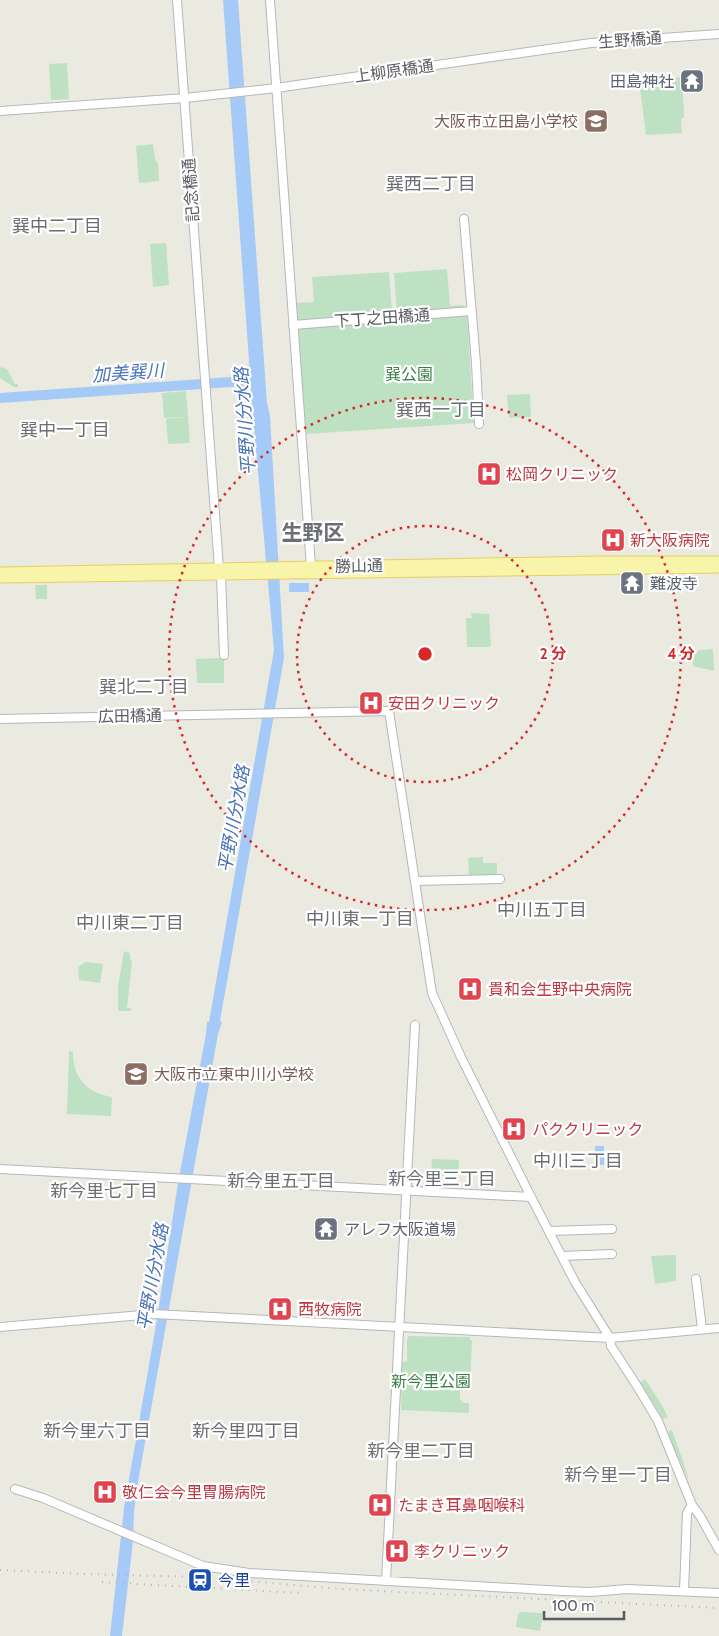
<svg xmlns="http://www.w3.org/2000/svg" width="719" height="1636" font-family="Cabin,'Noto Sans JP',sans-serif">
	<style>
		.green { fill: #bfe1c3 }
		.water { fill: #a5caf8 }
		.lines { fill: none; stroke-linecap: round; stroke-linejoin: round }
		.river { stroke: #a5caf8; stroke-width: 10 }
		.secondary-casing { stroke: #b5b7bc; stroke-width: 10 }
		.primary-casing { stroke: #e5cf60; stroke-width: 11 }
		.secondary { stroke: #fff; stroke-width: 8 }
		.primary { stroke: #f8f4a9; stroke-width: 9 }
		.rail { stroke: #b2b3b3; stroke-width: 2; stroke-dasharray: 1 6; stroke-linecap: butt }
		.ring { fill: none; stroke: #d62828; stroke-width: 2.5; stroke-dasharray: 2.5 5 }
		.labels { text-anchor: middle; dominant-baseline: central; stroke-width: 4.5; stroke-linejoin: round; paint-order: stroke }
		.street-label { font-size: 16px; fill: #595c61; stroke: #fff }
		.worship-label { font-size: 16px; fill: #5b616d; stroke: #fff; text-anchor: start }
		.education-label { font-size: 16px; fill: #785e54; stroke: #fff; text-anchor: end }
		.park-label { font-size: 16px; fill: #3a7f45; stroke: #fff }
		.health-label { font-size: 16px; fill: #be3a42; stroke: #fff; text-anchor: start }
		.transit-label { font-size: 16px; fill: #164399; stroke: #fff; text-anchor: start }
		.neighbourhood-label { font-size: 18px; fill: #6b6e73; stroke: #fff }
		.water-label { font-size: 18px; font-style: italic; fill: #4a73b8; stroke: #fff }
		.district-label { font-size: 21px; font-weight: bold; fill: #6b6e73; stroke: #fff }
		.centre { fill: #d62828; stroke: #fff; stroke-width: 2.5 }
		.ring-label { font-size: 15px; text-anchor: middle; font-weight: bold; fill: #d62828; stroke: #fff; stroke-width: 4.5; stroke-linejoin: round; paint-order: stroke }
	</style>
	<rect width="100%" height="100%" fill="#ebeae1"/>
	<!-- green -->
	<path class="green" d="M67,63L69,99L51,100L49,64Z
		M682,77L684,114V118L681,119L682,133L646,135L639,81Z
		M153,144L155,160L158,163L159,181L139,183L136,146Z
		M166,243L169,285L153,287L150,244Z
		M447,269L450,306L463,305L464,308L397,314L394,273Z
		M389,272L392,312L391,314L300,321L296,318L295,303L314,302L312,277Z
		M467,316L474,423L305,434L297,329Z
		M0,367L7,369L15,384H18V387H14L0,378Z
		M186,391L190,443L168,444L166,419L184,417L164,418L162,393Z
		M530,394L531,417L509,418L507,395Z
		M35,585H47V599H36Z
		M471,613L489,614L491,645L489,647H467L466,618H472Z
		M713,649L714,671L693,666V651Z
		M221,658L224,660V683H197L196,659Z
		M483,857V863H497V876L469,877L468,858Z
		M124,951L130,953V960L132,961L127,1008H131V1011H118V986Z
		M86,962L103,964L100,983L79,980L78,967Z
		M69,1051L73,1052C73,1078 87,1093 112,1097L111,1116L67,1114Z
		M432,1159L459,1160L458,1177L431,1176Z
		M676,1255V1281L655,1284L651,1256Z
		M409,1336L469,1337L472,1341L470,1381H462L460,1383V1399L464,1403H469V1413L401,1410L402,1362L407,1361V1339Z
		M645,1379L662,1405L668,1417L663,1419L640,1382Z
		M672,1430L688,1476V1479L669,1437V1431Z
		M520,1612L543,1613L540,1631L516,1627L518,1614Z"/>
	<!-- water -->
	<path class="water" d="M223,0H238L267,403L270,416L284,658L220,1021L222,1022L218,1034L138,1482L134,1511L133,1541L122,1636H110L124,1508L157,1319L178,1183L206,1034L207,1022H209L274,650L253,416Z
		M289,583H309V592H289Z
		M595,1146H604V1165H595Z"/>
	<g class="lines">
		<!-- river -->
		<path class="river" d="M0,398L259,380"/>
		<defs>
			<path id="secondary" d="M177,0L219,568L221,575L224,655
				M270,0L311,567
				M0,111L185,98L276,88L591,43L719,34
				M464,219L476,363L479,424
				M293,325L471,311
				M0,719L389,711L432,993L461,1057L531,1197L575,1282L610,1338L611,1346L637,1386L658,1421L692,1505L700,1516L719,1550
				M415,881L500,879
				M0,1169L531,1197
				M549,1231L612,1229
				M562,1256L612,1254
				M696,1279L702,1329
				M0,1327L154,1314L610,1338L719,1328
				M15,1489L43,1498L203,1566L249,1573L563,1591L591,1592L627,1589L719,1593
				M386,1581L415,1025
				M684,1591L687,1513L692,1505"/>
			<path id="primary" d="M0,572L598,561H719
				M0,578L719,568"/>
		</defs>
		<!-- secondary casing -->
		<use href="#secondary" class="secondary-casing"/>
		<!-- primary casing -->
		<use href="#primary" class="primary-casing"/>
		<!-- secondary -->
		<use href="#secondary" class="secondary"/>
		<!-- primary -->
		<use href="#primary" class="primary"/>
		<!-- rail -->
		<path class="rail" d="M0,1570L85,1574L200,1577L341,1589L719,1608
			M102,1582L300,1593"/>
	</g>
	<!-- distance rings -->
	<g class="ring">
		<circle cx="425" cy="654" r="128"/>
		<circle cx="425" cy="654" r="256"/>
	</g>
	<!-- icons -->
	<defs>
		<symbol id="temple-square" viewBox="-11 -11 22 22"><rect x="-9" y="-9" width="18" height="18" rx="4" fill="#6b7280" stroke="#fff"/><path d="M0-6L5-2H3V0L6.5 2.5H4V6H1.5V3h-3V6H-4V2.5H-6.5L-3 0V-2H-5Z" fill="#fff"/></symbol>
		<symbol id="school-square" viewBox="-11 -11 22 22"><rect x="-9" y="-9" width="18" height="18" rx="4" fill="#8d6e63" stroke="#fff"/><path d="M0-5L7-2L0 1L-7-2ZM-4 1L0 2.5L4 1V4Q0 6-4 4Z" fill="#fff"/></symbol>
		<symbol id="hospital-square" viewBox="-11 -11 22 22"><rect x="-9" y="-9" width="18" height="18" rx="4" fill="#e0444e" stroke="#fff"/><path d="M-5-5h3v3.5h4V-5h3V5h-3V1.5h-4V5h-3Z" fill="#fff"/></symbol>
		<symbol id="station-square" viewBox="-11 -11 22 22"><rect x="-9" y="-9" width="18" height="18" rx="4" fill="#1a4fb4" stroke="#fff"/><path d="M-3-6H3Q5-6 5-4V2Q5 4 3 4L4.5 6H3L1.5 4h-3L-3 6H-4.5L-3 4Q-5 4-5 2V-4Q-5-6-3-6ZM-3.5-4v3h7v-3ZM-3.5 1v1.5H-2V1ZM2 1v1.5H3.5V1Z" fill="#fff"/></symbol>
	</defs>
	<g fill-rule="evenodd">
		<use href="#temple-square" x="678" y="67" width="28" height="28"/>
		<use href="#school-square" x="582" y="107" width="28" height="28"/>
		<use href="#hospital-square" x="475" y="460" width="28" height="28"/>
		<use href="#hospital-square" x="599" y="526" width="28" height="28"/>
		<use href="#temple-square" x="618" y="569" width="28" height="28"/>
		<use href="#hospital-square" x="357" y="689" width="28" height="28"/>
		<use href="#hospital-square" x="456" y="975" width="28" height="28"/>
		<use href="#school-square" x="122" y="1060" width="28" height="28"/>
		<use href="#hospital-square" x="500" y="1115" width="28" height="28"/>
		<use href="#temple-square" x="312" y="1215" width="28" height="28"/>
		<use href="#hospital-square" x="266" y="1295" width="28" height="28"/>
		<use href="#hospital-square" x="91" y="1478" width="28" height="28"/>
		<use href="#hospital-square" x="366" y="1491" width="28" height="28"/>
		<use href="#hospital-square" x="383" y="1537" width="28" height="28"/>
		<use href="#station-square" x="186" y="1566" width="28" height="28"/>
	</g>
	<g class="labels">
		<!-- street labels -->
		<g class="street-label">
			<text transform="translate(630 40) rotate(-4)">生野橋通</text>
			<text transform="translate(394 71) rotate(-8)">上柳原橋通</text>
			<text transform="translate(191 190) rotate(-94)">記念橋通</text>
			<text transform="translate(382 318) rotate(-4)">下丁之田橋通</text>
			<text transform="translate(359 566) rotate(-1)">勝山通</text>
			<text transform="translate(130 716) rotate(-1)">広田橋通</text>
		</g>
		<!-- worship labels -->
		<g class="worship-label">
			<text x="674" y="81" text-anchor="end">田島神社</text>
			<text x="650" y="583">難波寺</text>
			<text x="344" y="1229">アレフ大阪道場</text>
		</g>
		<!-- education labels -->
		<g class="education-label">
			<text x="578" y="121">大阪市立田島小学校</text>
			<text x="154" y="1074" text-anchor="start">大阪市立東中川小学校</text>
		</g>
		<!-- park labels -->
		<g class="park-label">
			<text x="409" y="374">巽公園</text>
			<text x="431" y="1381">新今里公園</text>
		</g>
		<!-- health labels -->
		<g class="health-label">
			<text x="506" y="474">松岡クリニック</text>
			<text x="630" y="540">新大阪病院</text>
			<text x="388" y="703">安田クリニック</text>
			<text x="488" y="989">貴和会生野中央病院</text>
			<text x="532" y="1129">パククリニック</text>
			<text x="298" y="1309">西牧病院</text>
			<text x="122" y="1492">敬仁会今里胃腸病院</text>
			<text x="398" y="1505">たまき耳鼻咽喉科</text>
			<text x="414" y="1551">李クリニック</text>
		</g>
		<!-- transit labels -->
		<g class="transit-label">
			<text x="218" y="1580">今里</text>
		</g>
		<!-- neighbourhood labels -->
		<g class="neighbourhood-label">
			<text x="431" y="184">巽西二丁目</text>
			<text x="57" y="226">巽中二丁目</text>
			<text x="441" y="410">巽西一丁目</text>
			<text x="65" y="430">巽中一丁目</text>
			<text x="144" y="687">巽北二丁目</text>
			<text x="542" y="910">中川五丁目</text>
			<text x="360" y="919">中川東一丁目</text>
			<text x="130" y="923">中川東二丁目</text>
			<text x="578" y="1161">中川三丁目</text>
			<text x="442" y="1179">新今里三丁目</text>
			<text x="281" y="1181">新今里五丁目</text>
			<text x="104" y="1191">新今里七丁目</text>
			<text x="97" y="1431">新今里六丁目</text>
			<text x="246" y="1431">新今里四丁目</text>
			<text x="421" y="1451">新今里二丁目</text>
			<text x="618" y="1475">新今里一丁目</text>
		</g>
		<!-- water labels -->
		<g class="water-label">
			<text transform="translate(128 373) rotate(-4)">加美巽川</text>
			<text transform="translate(245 421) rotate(-94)">平野川分水路</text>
			<text transform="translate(234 819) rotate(-80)">平野川分水路</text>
			<text transform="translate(153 1277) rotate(-80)">平野川分水路</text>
		</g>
		<!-- district labels -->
		<g class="district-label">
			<text x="313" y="532">生野区</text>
		</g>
	</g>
	<circle cx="425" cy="654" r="8" class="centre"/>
	<g class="ring-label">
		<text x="553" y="659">2 分</text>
		<text x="681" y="659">4 分</text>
	</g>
	<!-- scale -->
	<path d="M544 1611v8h80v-8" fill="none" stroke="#595c61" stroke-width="2.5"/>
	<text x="552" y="1611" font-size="15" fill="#595c61" stroke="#ffffff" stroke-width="4" paint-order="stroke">100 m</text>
</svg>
